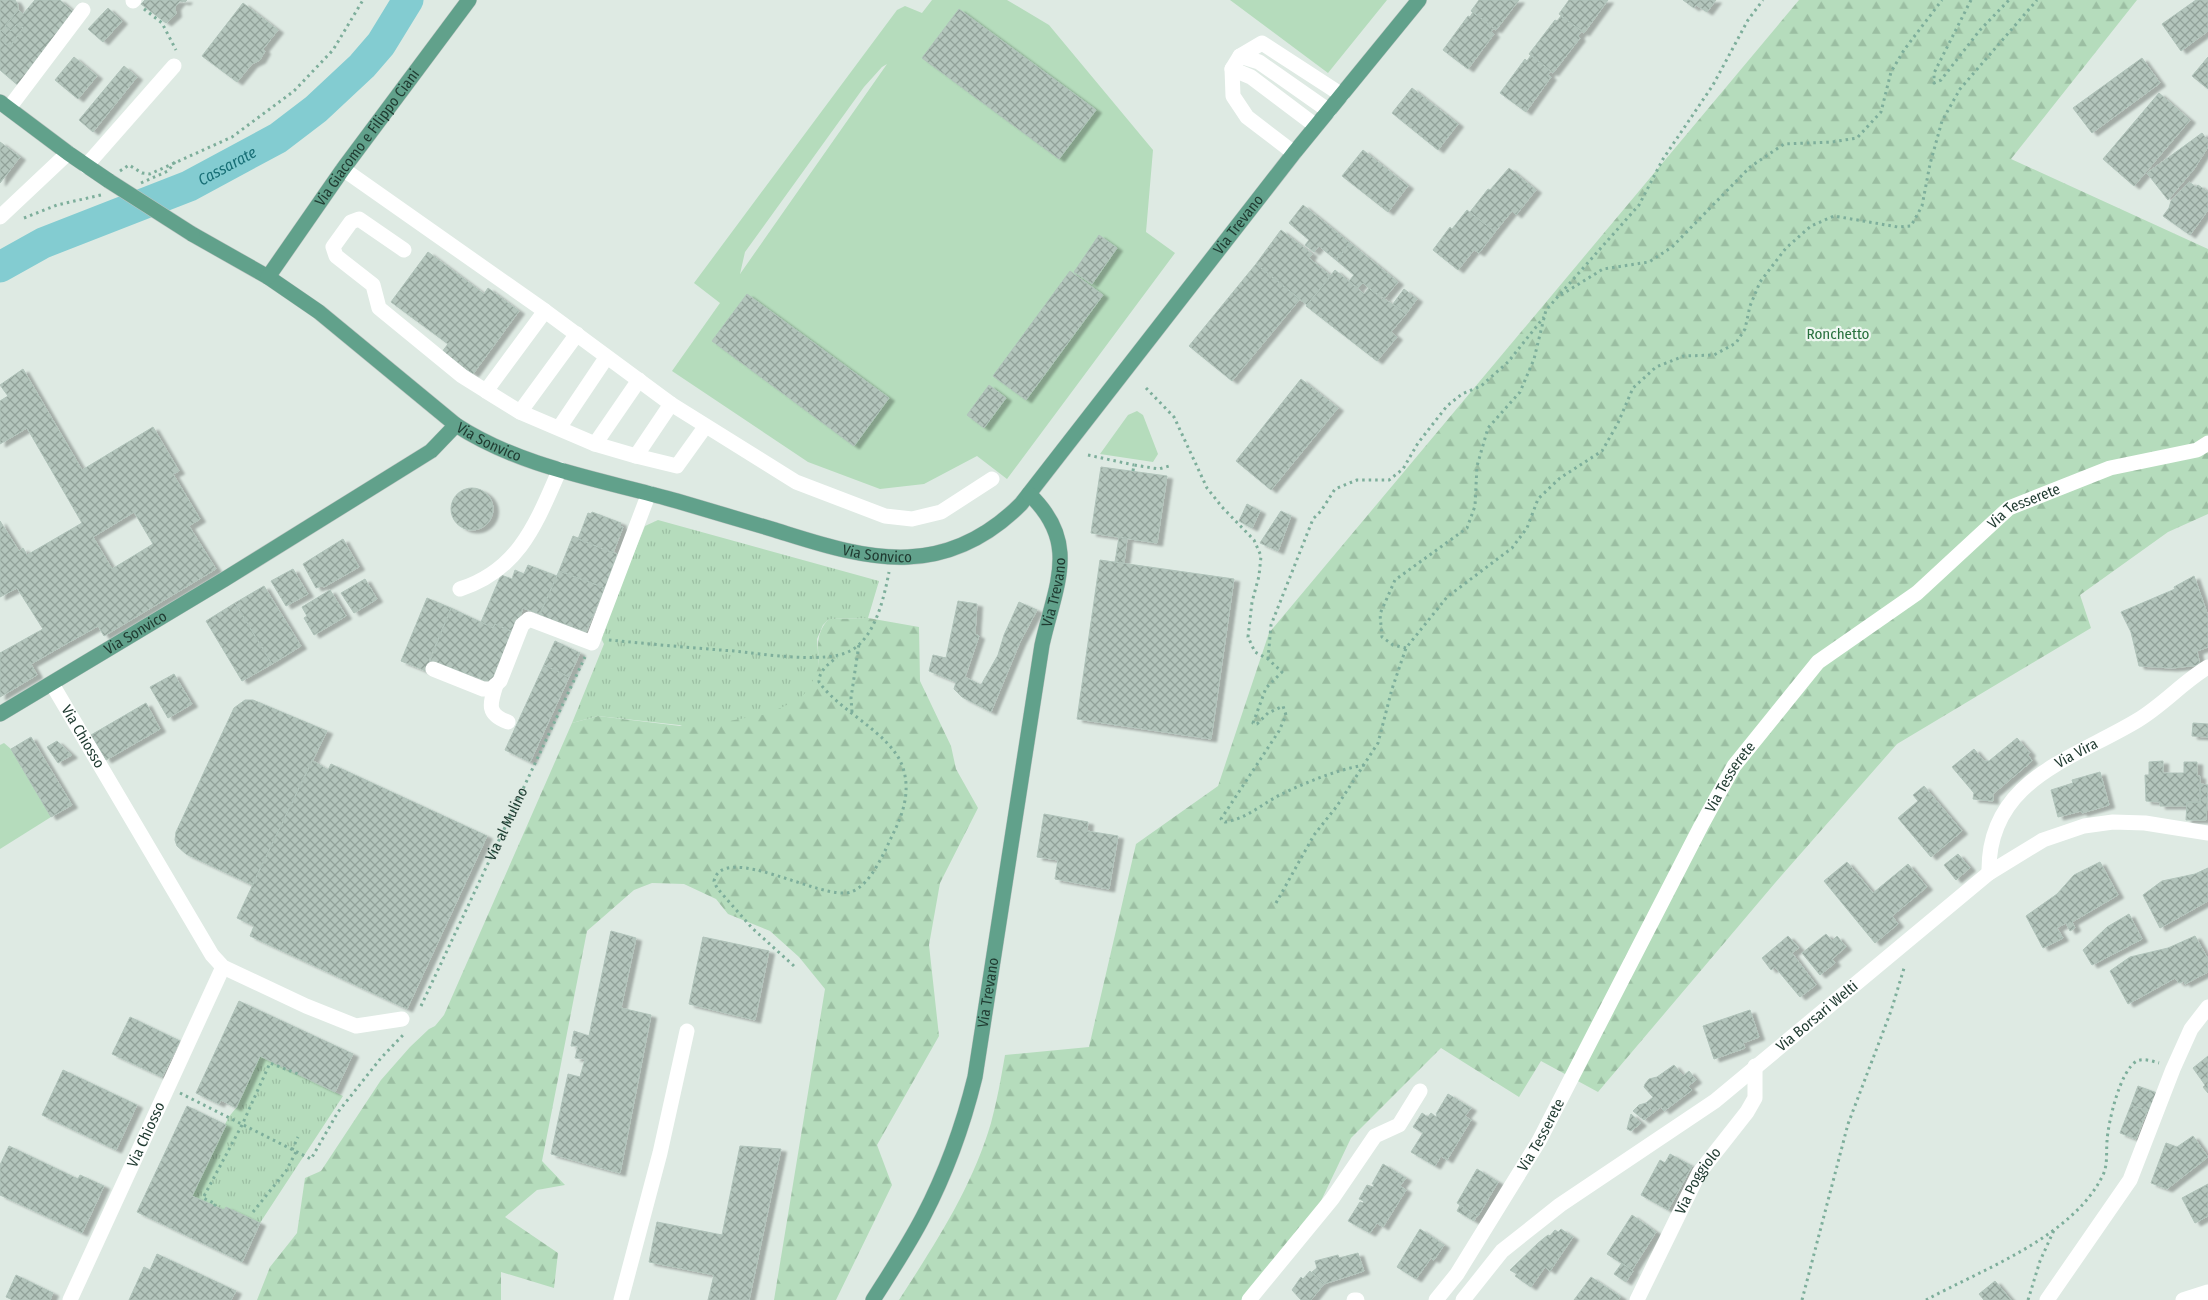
<svg xmlns="http://www.w3.org/2000/svg" width="2208" height="1300" font-family="'Fira Sans Condensed',sans-serif">
	<style>
		.grass { fill: #b5dcbc; fill-rule: evenodd }
		.forest { fill: url(#forest-firs) }
		.park { fill: url(#park-tufts) }
		.lines { fill: none; stroke-linecap: round; stroke-linejoin: round }
		.river { stroke: #83ccd1; stroke-width: 31 }
		.building { fill: url(#building-cross-hatch); stroke: #b0c3ba; fill-rule: evenodd; filter: url(#shadow) }
		.major-casing { stroke: #bcc4c1; stroke-width: 16 }
		.path { stroke: #7dae9b; stroke-width: 3; stroke-dasharray: 2.5 4; stroke-linecap: butt }
		.minor { stroke: #fff; stroke-width: 15 }
		.major { stroke: #61a18b; stroke-width: 15 }
		.major-bridge-casing { stroke: #bcc4c1; stroke-width: 16; stroke-linecap: butt }
		.major-bridge { stroke: #61a18b; stroke-width: 15 }
		.labels { text-anchor: middle; dominant-baseline: central; stroke-width: 4.5; stroke-linejoin: round; paint-order: stroke }
		.street-label { font-size: 15px; fill: #1f3a30; stroke: #eef7f1 }
		.park-label { font-size: 15px; fill: #28713e; stroke: #eef7f1 }
		.water-label { font-size: 16px; font-style: italic; fill: #186f76; stroke: #eef7f1 }
	</style>
	<defs>
		<pattern id="forest-firs" width="22" height="20" patternUnits="userSpaceOnUse" patternTransform="scale(1.25)"><rect width="22" height="20" fill="#b5dcbc"/><path d="M5 1l3.5 6h-7zM16 11l3.5 6h-7z" fill="#9bbea2"/></pattern>
		<pattern id="park-tufts" width="24" height="20" patternUnits="userSpaceOnUse" patternTransform="scale(1.25)"><rect width="24" height="20" fill="#b5dcbc"/><path d="M3 7l-1-3M5 7V3M7 7l1-3M15 17l-1-3M17 17v-4M19 17l1-3" fill="none" stroke="#9bbea2"/></pattern>
		<pattern id="building-cross-hatch" width="8" height="8" patternUnits="userSpaceOnUse" patternTransform="scale(1.25)"><rect width="8" height="8" fill="#b3c5bc"/><path d="M0 0l8 8M0 8l8-8" fill="none" stroke="#91a199"/></pattern>
		<filter id="shadow"><feDropShadow dx="5.5" dy="3" stdDeviation="1" flood-color="#0004"/></filter>
	</defs>
	<rect width="100%" height="100%" fill="#deeae3"/>
	<!-- grass -->
	<path class="grass" d="M932,0H1007L1049,25L1153,150L1146,232L1175,253L1007,479L977,456L924,484L880,489L808,462L672,371L720,303L694,283L897,10L905,6L922,13ZM887,64L740,274L745,252L864,87L882,67Z
		M1230,0H1387L1328,73Z
		M1137,411L1143,415L1158,454L1153,462L1100,454L1128,415Z
		M4,743L11,749L51,817L0,849V745Z"/>
	<!-- forest -->
	<path class="forest" d="M1799,0H2137L2011,159L2208,249V514L2168,532L2080,595L2091,628L1897,744L1775,883L1598,1092L1541,1061L1519,1097L1441,1048L1351,1138L1310,1224L1249,1300H899C935,1244 972,1188 991,1123C997,1101 1001,1078 1005,1055L1089,1047L1136,844L1218,786L1269,633Z
		M868,618L919,627L920,681L951,746L956,769L978,808L940,883L929,945L939,1036L877,1145L892,1185L836,1300H774L825,989L799,957L770,931L728,914L716,899L684,884L652,883L634,890L587,931L542,1161L565,1185L537,1190L505,1217L558,1253L554,1288L501,1272V1300H257L270,1267L297,1233L305,1178L321,1171L381,1080L410,1047L429,1029L435,1026L444,1015L572,723L598,716L680,726L819,666C818,647 815,633 829,619Z"/>
	<!-- park -->
	<path class="park" d="M658,520L879,581L868,618L829,619L823,625L817,639L819,666L810,687L800,699L767,714L697,727L598,716L572,723L604,644L600,636L645,526Z
		M260,1056L343,1096L260,1223L226,1207L224,1210L192,1196L228,1118L236,1108Z"/>
	<g class="lines">
		<!-- river -->
		<path class="river" id="s1" d="M0,267L43,243L189,186L278,138L316,109L362,66L381,44L408,0"/>
	</g>
	<!-- building -->
	<path class="building" d="M0,0H15L18,5V10L5,26L11,31L17,24L23,28L22,30L11,45L5,44L4,38L7,35L1,30L0,32Z
		M35,0H60L77,15L20,87L0,70V32L1,30L7,35L4,38L5,44L11,45L23,28L17,24L11,31L5,26L18,10L23,14Z
		M145,0H187L185,2L180,1L175,7L176,14L166,23L141,4Z
		M1479,0H1519L1496,30L1471,11Z
		M1569,0H1608L1584,33L1559,14Z
		M1683,0H1716L1707,12L1696,5L1694,8Z
		M2196,0H2208V31L2181,51L2162,24Z
		M243,3L278,30L263,49L265,51L260,60L252,64L237,82L202,56Z
		M108,8L122,21L103,42L88,29Z
		M959,9L1096,110L1059,159L922,58Z
		M1473,12L1494,28L1491,32L1494,34L1468,69L1443,50L1468,16L1470,17Z
		M1561,16L1582,31L1578,36L1580,38L1553,73L1529,54L1555,20L1557,21Z
		M1531,55L1551,71L1548,75L1551,77L1526,112L1500,93L1525,59L1527,61Z
		M74,57L97,76L78,99L55,80Z
		M2208,57V89L2192,76Z
		M2142,58L2160,83L2092,133L2073,108Z
		M124,66L137,77L93,132L79,120Z
		M1412,88L1458,124L1438,150L1392,113Z
		M2159,93L2190,120L2134,186L2103,159Z
		M2202,133L2208,141V147L2194,169L2168,200L2147,173Z
		M0,142L20,157L0,183Z
		M1363,150L1408,186L1388,212L1342,176Z
		M1509,168L1536,190L1516,215L1512,211L1495,232L1470,212L1488,189L1490,190Z
		M2189,182L2196,187L2198,185L2208,192V210L2190,235L2163,216L2169,208L2171,201Z
		M1303,205L1350,243L1336,260L1319,246L1314,252L1305,245L1309,240L1289,223Z
		M1467,210L1495,232L1479,253L1474,250L1458,270L1433,250L1450,227L1452,229Z
		M1281,230L1312,254L1309,258L1331,276L1307,305L1256,264Z
		M1099,235L1117,248L1092,284L1074,272Z
		M1350,243L1398,282L1383,300L1363,283L1358,288L1349,281L1354,275L1336,260Z
		M428,252L484,294L488,288L519,311L473,374L442,352L448,344L391,302Z
		M1256,264L1300,299L1232,381L1189,346Z
		M1335,270L1364,294L1369,288L1406,314L1391,332L1397,337L1377,361L1306,306Z
		M1070,271L1103,295L1026,400L993,376Z
		M1404,289L1417,299L1406,314L1393,304Z
		M747,294L889,398L854,446L712,341Z
		M23,369L82,470L153,427L179,471L173,474L200,519L189,526L216,569L104,636L98,626L64,645L31,664L37,675L0,697V653L43,629L17,588L0,597V521L19,551L23,548L27,555L82,523L27,428L0,444V401L8,396L0,385ZM134,512L153,544L112,569L93,537Z
		M1301,379L1338,408L1271,490L1236,461Z
		M989,385L1006,398L984,428L967,415Z
		M1101,467L1167,476L1157,543L1091,533Z
		M451 509a21 21 0 1 1 42 0a21 21 0 1 1-42 0Z
		M1247,504L1260,511L1252,528L1239,521Z
		M1281,511L1291,516L1278,551L1260,543Z
		M592,512L621,523L620,526L623,527L613,553L578,539L588,513L591,514Z
		M573,536L578,538V539L617,554L605,588L559,571Z
		M1119,537L1127,539L1124,563L1115,562Z
		M343,539L359,567L324,587L322,586L316,588L303,564Z
		M1100,560L1234,579L1211,739L1077,719Z
		M528,565L557,576L540,614L523,608L514,632L495,624L493,628L481,622L501,575L512,579L515,570L524,574Z
		M293,569L308,594L286,606L271,581Z
		M559,571L605,588L586,632L539,615Z
		M2194,576L2208,616V647L2197,651L2200,665L2172,668L2139,666L2131,632L2121,612L2175,589L2174,587Z
		M365,579L377,599L354,613L341,593Z
		M264,586L301,646L272,664L235,603Z
		M330,590L346,616L314,635L304,618L307,616L302,607Z
		M427,598L451,608L426,671L401,661Z
		M958,601L977,604L975,634L979,636L965,677L981,685L998,655L1004,635L1019,602L1037,610L1020,642L991,712L962,697L954,689L956,682L929,671L933,655L946,658Z
		M235,603L272,664L242,681L206,621Z
		M451,608L493,628L495,624L512,632L491,683L429,660Z
		M555,641L580,653L569,677L544,665Z
		M544,665L569,677L530,762L505,750Z
		M174,674L192,704L168,718L150,687Z
		M245,700H253L327,731L252,885L186,854L177,846L175,840L176,832L234,708Z
		M146,703L160,729L106,760L91,735Z
		M2193,723L2208,724V737L2192,736Z
		M31,737L72,805L51,817L11,749Z
		M2017,738L2030,753L2028,755L2032,761L1993,794V801L1973,799L1974,793L1952,767L1974,749L1984,761H1989Z
		M57,741L72,755L58,763L47,747Z
		M312,760L328,770L331,764L487,836L407,1009L250,936L254,926L237,918Z
		M2163,761V773H2184V762H2197V776H2200V802H2187V806H2160V802L2146,801L2145,775H2149V762Z
		M2100,772L2109,805L2082,813L2081,811L2058,817L2051,790L2073,783L2072,780Z
		M2200,784L2208,785L2206,820H2186L2187,802H2200Z
		M1924,786L1962,831L1931,857L1898,818L1918,801L1913,795Z
		M1044,814L1088,822L1087,831L1118,836L1109,889L1055,879L1058,860L1037,857Z
		M1958,854L1970,868L1956,880L1944,865Z
		M1847,862L1873,893L1908,864L1927,887L1892,916L1898,924L1875,943L1824,881Z
		M2100,862L2118,895L2072,922L2075,928L2070,931L2066,923L2057,928L2063,938L2043,948L2026,916L2057,894L2074,875Z
		M2208,868V901L2160,928L2143,895L2162,881L2195,874Z
		M2129,914L2142,939L2092,965L2083,950L2107,927Z
		M611,931L636,938L621,1008L651,1015L620,1173L551,1154L568,1074L580,1077L585,1059L575,1058L578,1046H571L574,1031L589,1036Z
		M1826,934L1832,941L1837,936L1846,947L1832,959L1835,963L1820,975L1802,953Z
		M1788,936L1799,948L1792,953L1816,985L1800,997L1775,967L1771,970L1762,958Z
		M2195,936L2208,959V972L2185,984L2184,981L2179,983L2175,978L2128,1004L2110,971L2130,957L2168,948Z
		M703,937L769,951L755,1020L689,1004Z
		M239,1001L353,1054L335,1092L260,1056L236,1108L221,1100L219,1104L196,1093Z
		M1750,1010L1759,1037L1743,1043L1745,1048L1714,1059L1703,1026Z
		M130,1017L180,1041L162,1077L112,1054Z
		M2208,1056V1093L2203,1087L2205,1085L2193,1068Z
		M1674,1065L1683,1076L1689,1071L1696,1080L1688,1086L1692,1090L1664,1111L1661,1107L1653,1113L1646,1103L1653,1097L1644,1087L1645,1084L1649,1079L1657,1077Z
		M63,1070L137,1105L116,1150L42,1115Z
		M2138,1086L2157,1093L2149,1112L2131,1105Z
		M1448,1094L1471,1108L1465,1116L1471,1120L1447,1160L1441,1156L1435,1166L1411,1152L1423,1133L1413,1127L1422,1113L1428,1117L1431,1113L1436,1117L1437,1115L1436,1114Z
		M1646,1103L1653,1113L1644,1120L1633,1111L1639,1105Z
		M2131,1105L2147,1111L2136,1139L2120,1133Z
		M187,1106L226,1125L192,1196L224,1210L226,1207L260,1223L242,1262L137,1212Z
		M1631,1114L1641,1123L1631,1131L1627,1129Z
		M2193,1136L2208,1157L2167,1189L2151,1183L2166,1143L2177,1147Z
		M9,1146L78,1179L80,1175L104,1186L82,1233L0,1195V1165Z
		M740,1146L781,1149L749,1300H708L714,1275L649,1262L657,1222L722,1235Z
		M1670,1154L1692,1166L1668,1210L1641,1195L1660,1160L1665,1163Z
		M1383,1164L1406,1178L1400,1186L1406,1190L1383,1227L1377,1223L1370,1233L1348,1221L1360,1202L1363,1203L1364,1201L1359,1199L1367,1185L1373,1187L1374,1184H1372Z
		M1477,1169L1498,1182L1478,1216L1457,1203Z
		M2208,1184V1216L2195,1223L2182,1198Z
		M1460,1205L1477,1215L1474,1221L1457,1211Z
		M1632,1215L1656,1232L1632,1270L1607,1254Z
		M1420,1229L1444,1245L1434,1260L1431,1258L1416,1279L1397,1267Z
		M1561,1229L1573,1237L1550,1271L1545,1267L1531,1287L1515,1276L1517,1274L1510,1270L1538,1243L1548,1235L1550,1236L1555,1230L1558,1232Z
		M1358,1253L1364,1271L1324,1284L1312,1272L1317,1268L1315,1261L1338,1255L1339,1258Z
		M157,1254L236,1291L231,1300H129L144,1267L150,1270Z
		M1622,1263L1633,1271L1626,1282L1614,1274Z
		M1310,1271L1324,1284L1311,1300H1301L1292,1290L1301,1277L1303,1279Z
		M16,1275L53,1293L50,1300H13L6,1297Z
		M1591,1277L1621,1297L1618,1300H1574Z
		M1995,1281L2011,1300H1984L1979,1294Z"/>
	<g class="lines">
		<defs>
			<g id="major">
				<path d="M0,102L68,153L109,181"/>
				<path id="s9" d="M192,234L268,277L319,312L456,425C522,468 604,480 677,501C710,511 742,520 775,530C817,543 863,559 908,557C953,555 990,535 1021,504L1294,153L1419,0"/>
				<path id="s10" d="M268,277L343,169L469,0"/>
				<path id="s11" d="M0,714L225,579L431,451L456,425"/>
				<path id="s12" d="M873,1300C890,1273 908,1246 923,1217C946,1173 963,1126 975,1077L1042,645C1055,586 1081,543 1029,494"/>
			</g>
		</defs>
		<!-- major casing -->
		<use href="#major" class="major-casing"/>
		<!-- path -->
		<g class="path">
			<path d="M1971,0L1934,73V83L1941,80L1980,30L2009,0"/>
			<path d="M144,9L162,23L176,50"/>
			<path d="M120,171L129,165L142,173L150,174L232,137L294,91L333,50L363,0"/>
			<path d="M141,183L168,171L175,162"/>
			<path d="M24,218L57,205L101,195"/>
			<path d="M1561,295L1603,269L1649,262L1672,247L1750,167L1784,144L1832,142L1857,138L1881,112L1891,72L1904,50L1942,0"/>
			<path d="M1146,388L1174,417L1207,488L1222,507L1254,540L1261,556L1259,576L1252,602L1248,637L1255,652L1268,659L1282,672L1266,688L1253,723L1257,724L1268,713L1283,706L1286,715L1279,731L1221,819L1225,822C1247,819 1264,802 1284,793C1309,781 1337,770 1364,765"/>
			<path d="M1088,455L1134,465"/>
			<path d="M1133,471L1134,465L1159,469L1169,466"/>
			<path d="M609,640C650,644 692,648 734,651C762,654 826,664 850,651C875,638 884,598 889,572"/>
			<path d="M1406,648L1393,645L1382,637L1380,614L1395,580L1467,528L1475,506L1477,466L1488,428L1520,392L1534,359L1546,310L1639,205L1663,159L1713,85L1748,20L1763,0"/>
			<path d="M1268,659L1271,625L1313,519L1321,511L1335,489L1357,480H1389L1403,469L1418,443L1447,406L1462,394L1481,386L1508,362L1544,317"/>
			<path d="M852,712L851,698L859,644"/>
			<path d="M1276,903L1314,835L1337,806L1378,743L1392,689L1406,648L1447,597L1512,548L1527,528L1538,499L1560,478L1602,451L1618,423L1633,388L1656,367L1684,356L1714,355L1736,343L1745,329L1750,306L1760,282L1786,248L1811,226L1834,216L1898,227L1911,226L1922,206L1930,164L1942,121L1960,89L2037,0"/>
			<path d="M794,966L752,928L717,888L714,881C723,841 824,902 851,892C872,884 884,852 893,834C904,812 911,789 902,765C889,732 839,711 819,682C819,670 829,664 837,657"/>
			<path id="s2" d="M421,1006L585,657"/>
			<path d="M180,1093L311,1159L338,1112L381,1058L403,1035"/>
			<path d="M292,1150L298,1137"/>
			<path d="M214,1206L216,1204L203,1198L242,1125L270,1063L298,1074"/>
			<path d="M253,1212L286,1171L296,1152"/>
			<path d="M1802,1300L1848,1124L1891,1011L1905,965"/>
			<path d="M1926,1300C1983,1269 2073,1237 2103,1175C2108,1164 2106,1153 2107,1141C2108,1123 2120,1070 2137,1061C2144,1058 2152,1061 2159,1063"/>
			<path d="M2028,1300L2040,1261L2055,1228"/>
		</g>
		<!-- minor -->
		<g class="minor">
			<path d="M133,1L134,0"/>
			<path d="M1240,56L1259,62L1329,111"/>
			<path d="M1232,69L1251,77L1316,126"/>
			<path d="M9,108L83,10"/>
			<path d="M1294,153L1247,117L1233,96L1232,69L1240,56L1262,43L1342,95"/>
			<path d="M86,166L174,66"/>
			<path d="M343,169L545,311L671,404L796,482L885,516L912,519L941,512L992,479"/>
			<path d="M0,217L68,153"/>
			<path d="M404,250L359,219L351,222L333,247L336,256L373,285L379,308L462,376L486,391L545,311"/>
			<path d="M486,391L520,412L577,334"/>
			<path d="M671,404L636,456L677,466L705,427"/>
			<path d="M520,412L595,444L636,456"/>
			<path d="M559,428L606,358"/>
			<path d="M595,444L639,380"/>
			<path d="M460,589C520,570 537,521 560,469"/>
			<path d="M433,669L483,689H491L500,681L522,625L529,619L592,643L649,493"/>
			<path id="s3" d="M52,684L212,955L223,967L306,1006L356,1026L402,1019"/>
			<path d="M496,685C490,704 486,714 508,722"/>
			<path id="s4" d="M1989,873C1987,779 2074,759 2138,720C2163,705 2183,682 2208,667"/>
			<path id="s5" d="M70,1300L223,967"/>
			<path d="M621,1300L660,1153L687,1031"/>
			<path d="M1249,1300L1332,1199L1375,1136L1399,1125L1420,1091"/>
			<path d="M1354,1300H1357"/>
			<path id="s6" d="M1436,1300L1457,1274L1539,1141L1701,826L1734,766L1818,662L1917,593L2009,508L2110,468L2197,450L2208,443"/>
			<path id="s7" d="M1463,1300L1502,1251L1560,1205L1715,1101L1989,873L2043,840L2084,826L2113,822L2145,823L2208,833"/>
			<path id="s8" d="M1637,1300L1699,1173L1747,1112L1755,1098V1066"/>
			<path d="M2047,1300L2130,1180L2173,1069L2191,1029L2208,1007"/>
			<path d="M2183,1300L2208,1292"/>
		</g>
		<!-- major -->
		<use href="#major" class="major"/>
		<defs>
			<path id="major-bridge" d="M109,181L192,234"/>
		</defs>
		<!-- major-bridge casing -->
		<use href="#major-bridge" class="major-bridge-casing"/>
		<!-- major-bridge -->
		<use href="#major-bridge" class="major-bridge"/>
	</g>
	<g class="labels">
		<!-- street labels -->
		<g class="street-label">
			<text stroke="none"><textPath href="#s10" startOffset="171">Via Giacomo e Filippo Ciani</textPath></text>
			<text stroke="none"><textPath href="#s9" startOffset="1282">Via Trevano</textPath></text>
			<text stroke="none"><textPath href="#s9" startOffset="364">Via Sonvico</textPath></text>
			<text stroke="none"><textPath href="#s6" startOffset="1006">Via Tesserete</textPath></text>
			<text stroke="none"><textPath href="#s9" startOffset="769">Via Sonvico</textPath></text>
			<text stroke="none"><textPath href="#s12" startOffset="738">Via Trevano</textPath></text>
			<text stroke="none"><textPath href="#s11" startOffset="158">Via Sonvico</textPath></text>
			<text stroke="none"><textPath href="#s3" startOffset="61">Via Chiosso</textPath></text>
			<text stroke="none"><textPath href="#s4" startOffset="158">Via Vira</textPath></text>
			<text stroke="none"><textPath href="#s6" startOffset="601">Via Tesserete</textPath></text>
			<text stroke="none"><textPath href="#s2" startOffset="201">Via al Mulino</textPath></text>
			<text stroke="none"><textPath href="#s12" startOffset="332">Via Trevano</textPath></text>
			<text stroke="none"><textPath href="#s7" startOffset="456">Via Borsari Welti</textPath></text>
			<text stroke="none"><textPath href="#s5" startOffset="182">Via Chiosso</textPath></text>
			<text stroke="none"><textPath href="#s6" startOffset="196">Via Tesserete</textPath></text>
			<text stroke="none"><textPath href="#s8" startOffset="134">Via Poggiolo</textPath></text>
		</g>
		<!-- park labels -->
		<g class="park-label">
			<text x="1838" y="334">Ronchetto</text>
		</g>
		<!-- water labels -->
		<g class="water-label">
			<text stroke="none"><textPath href="#s1" startOffset="249">Cassarate</textPath></text>
		</g>
	</g>
</svg>
